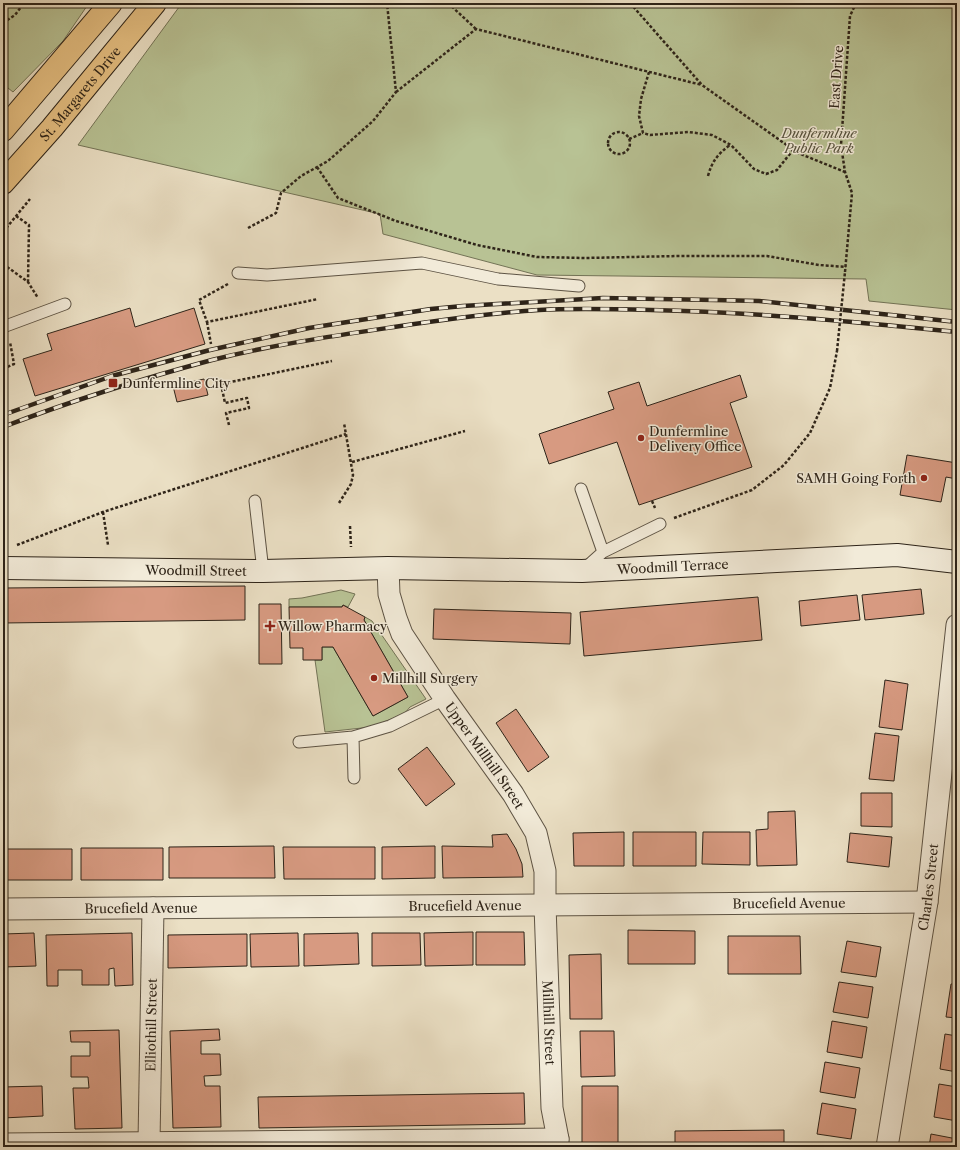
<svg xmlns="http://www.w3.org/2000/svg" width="960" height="1150" font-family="'Libre Caslon Text',serif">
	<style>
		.green { fill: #b8c294; stroke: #737356 }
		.building { fill: #d79a81; stroke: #2e2419 }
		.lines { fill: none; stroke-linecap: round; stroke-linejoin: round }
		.lane-casing { stroke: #5d5344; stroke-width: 13 }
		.street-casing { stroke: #5d5344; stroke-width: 23 }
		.secondary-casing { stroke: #2e2419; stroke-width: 24 }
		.primary-casing { stroke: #2e2419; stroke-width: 24 }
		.path { stroke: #2e2419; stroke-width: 2.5; stroke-dasharray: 3 2; stroke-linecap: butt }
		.lane { stroke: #f2ebd9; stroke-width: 11 }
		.street { stroke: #f2ebd9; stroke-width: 21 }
		.secondary { stroke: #f2ebd9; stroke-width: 22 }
		.primary { stroke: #e6c082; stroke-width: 22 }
		.rail-casing { stroke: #2e2419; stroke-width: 4.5 }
		.rail { stroke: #f2ebd9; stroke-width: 3; stroke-dasharray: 9; stroke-linecap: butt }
		.path-bridge { stroke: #2e2419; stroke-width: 2.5; stroke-dasharray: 3 2; stroke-linecap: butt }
		.poi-dot { fill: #8f2418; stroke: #f2ebd9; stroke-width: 1.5 }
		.labels { text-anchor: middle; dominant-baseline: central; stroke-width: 3; stroke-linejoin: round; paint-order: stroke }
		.street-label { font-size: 13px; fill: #2e2419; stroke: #f2ebd9 }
		.park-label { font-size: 13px; font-style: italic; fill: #57533e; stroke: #f2ebd9 }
		.poi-label { font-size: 13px; fill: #2e2419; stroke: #f2ebd9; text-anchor: start }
	</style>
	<rect width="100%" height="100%" fill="#ebe0c5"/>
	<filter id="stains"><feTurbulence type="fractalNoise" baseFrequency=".005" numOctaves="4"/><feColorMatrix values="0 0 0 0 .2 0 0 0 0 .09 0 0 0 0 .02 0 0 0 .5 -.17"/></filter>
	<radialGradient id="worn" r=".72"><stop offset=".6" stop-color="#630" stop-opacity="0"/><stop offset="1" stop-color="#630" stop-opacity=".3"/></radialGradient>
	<!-- green -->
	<path class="green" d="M3,3H89L63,41L13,92L3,84Z
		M182,3H957V310L869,301L866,279L537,275L383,234L380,214L78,145Z
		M341,590L355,594L348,607L343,605L342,607H289V599L302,598Z
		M365,617L372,621L426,699L410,707L404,714L371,727L325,732L315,660H322V647H333L373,716L408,697L364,620Z"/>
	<!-- building -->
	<path class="building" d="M130,308L135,327L194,308L205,344L35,396L23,359L52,350L47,334Z
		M740,375L747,397L730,403L752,467L639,505L617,442L549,464L539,434L614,409L608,392L639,382L647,406Z
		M204,379L208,395L177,402L173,386Z
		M907,455L957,463V479L946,477L941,502L900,495Z
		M245,586V620L3,623V588Z
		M921,589L924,614L865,620L862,595Z
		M857,595L860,620L801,626L799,601Z
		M758,597L762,640L584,656L580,612Z
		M259,604H281L282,664H259Z
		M343,605L365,617L364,620L408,697L373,716L333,647H322V660H303V648H290L289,607H342Z
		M434,609L571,613L570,644L433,639Z
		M885,680L908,684L902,730L879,727Z
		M516,709L549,757L528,772L496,723Z
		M875,733L899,736L894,781L869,779Z
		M427,747L455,784L426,806L398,769Z
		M861,793H892V827L861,826Z
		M795,811L797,865L757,866L756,830L768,829V812Z
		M624,832V866H574L573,833Z
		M633,832H696V866H633Z
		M703,832H750V865L702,864Z
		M850,833L892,837L889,867L847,862Z
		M507,834L516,849L522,864L523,877L443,878L442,846L493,847L492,835Z
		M274,846L275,878H169V847Z
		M435,846V878L382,879V847Z
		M283,847H375V879H284Z
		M81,848H163V880H81Z
		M3,849H72V880H3Z
		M628,930L695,931V964H628Z
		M473,932V965L425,966L424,933Z
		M476,932H524L525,965H476Z
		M34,933L36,966L3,967V934Z
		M132,933L133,985L115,986L114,968L109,969V985H82V970H58V986H47L46,935Z
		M298,933L299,966L251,967L250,934Z
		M358,933L359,964L304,966V934Z
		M372,933H420L421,965L372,966Z
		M247,934V966L168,968V935Z
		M728,936H800L801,974H728Z
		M847,941L881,947L876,977L841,972Z
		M601,954L602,1019H570L569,955Z
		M839,982L873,987L868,1018L833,1012Z
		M951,984H957V1018L946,1017Z
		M832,1021L867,1027L862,1058L827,1052Z
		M219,1029L220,1040L201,1041V1054H220L221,1075L204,1076L205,1086H220L221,1127L173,1128L170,1031Z
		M119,1030L122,1128L75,1129L73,1088H89L88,1077H71V1056H90V1042H71L70,1031Z
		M580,1031H614L615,1076L581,1077Z
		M945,1034L957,1036V1072L940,1069Z
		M825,1062L860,1068L855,1098L820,1092Z
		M939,1084L957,1087V1121L934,1117Z
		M42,1086L43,1116L3,1118V1087Z
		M582,1086H618V1147H582Z
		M524,1093L525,1124L259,1128L258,1097Z
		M822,1103L856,1109L851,1139L817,1134Z
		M784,1130V1147H675V1131Z
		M931,1134L957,1139V1147H929Z"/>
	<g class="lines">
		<defs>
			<path id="lane" d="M238,273L267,275L422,263L498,279L579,286
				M3,327L65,304
				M581,489L603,552
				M255,501L263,571
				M584,569L603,552L660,524
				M353,737L354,778
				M299,742L353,737L390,726L445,699"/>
			<g id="street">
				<path id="s1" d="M388,568L389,594L396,618L402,634L445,699L513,794L536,833L545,871V905L552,1108L558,1139V1147"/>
				<path id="s2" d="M3,909L927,902"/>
				<path id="s3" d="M149,1142L153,908"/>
				<path d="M3,1144L558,1139"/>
				<path id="s4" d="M887,1147L927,902L957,625"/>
			</g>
			<g id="secondary">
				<path id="s5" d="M3,568L263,571L388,568L582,571L897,555L957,562"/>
			</g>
			<g id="primary">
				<path d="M3,130L111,3"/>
				<path id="s6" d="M3,183L52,128L155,3"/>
			</g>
		</defs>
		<!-- lane casing -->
		<use href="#lane" class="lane-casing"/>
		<!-- street casing -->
		<use href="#street" class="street-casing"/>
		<!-- secondary casing -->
		<use href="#secondary" class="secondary-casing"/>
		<!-- primary casing -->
		<use href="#primary" class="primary-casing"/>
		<!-- path -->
		<path class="path" d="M448,3L476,29
			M630,3L702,85L798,153L845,172
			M3,23L15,15L24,3
			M649,72L641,99L639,116L643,133L650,135L688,132L712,135L731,145L754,169L766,174L777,170L793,150
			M396,92L476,29L702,85
			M608 143a11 11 0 1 1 22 0a11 11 0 1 1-22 0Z
			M629,139L643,133
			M317,167L338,198L396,221L477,245L537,257L585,258L678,256H767L819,265L846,267
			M708,176C712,161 718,154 730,145
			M16,216L29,225L28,282
			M248,228L276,213L281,193L301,176L328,161L373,121L396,92L387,3
			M3,232L30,199
			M3,264L28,282L38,298
			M845,272L852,193L845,172L841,145L850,16L856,3
			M228,284L199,300L207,322L318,299
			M207,322L211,344
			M3,369L14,364L10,342
			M229,425L226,413L249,408L247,398L225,403L221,384L332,361
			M352,462L465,431
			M652,501L655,508
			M339,503L351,484L353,475L344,423
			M103,512L108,545
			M674,518L752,490L784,465L810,433L830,388L837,351
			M350,526L351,547
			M17,545L103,512L346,434"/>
		<!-- lane -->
		<use href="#lane" class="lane"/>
		<!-- street -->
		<use href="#street" class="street"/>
		<!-- secondary -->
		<use href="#secondary" class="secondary"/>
		<!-- primary -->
		<use href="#primary" class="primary"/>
		<defs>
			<path id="rail" d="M3,415L112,376L210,350L309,328L431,309L463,306L603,298L714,300L759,301L957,322
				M3,427C71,401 141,379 212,360C271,345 333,336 394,327C442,320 490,313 539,310C576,308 614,309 651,310C753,312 855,322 957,332"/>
		</defs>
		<!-- rail casing -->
		<use href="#rail" class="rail-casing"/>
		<!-- rail -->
		<use href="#rail" class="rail"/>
		<!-- path-bridge -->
		<path class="path-bridge" d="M837,351L845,272"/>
	</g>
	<!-- markers -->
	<g class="poi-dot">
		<rect x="108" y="378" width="10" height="10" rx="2"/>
		<circle cx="641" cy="438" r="4"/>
		<circle cx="924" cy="478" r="4"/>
		<path d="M268 620h4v4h4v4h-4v4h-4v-4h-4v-4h4z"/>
		<circle cx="374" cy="678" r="4"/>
	</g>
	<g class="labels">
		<!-- street labels -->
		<g class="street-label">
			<text transform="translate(836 77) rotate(-86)">East Drive</text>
			<text stroke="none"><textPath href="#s6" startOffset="118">St. Margarets Drive</textPath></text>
			<text stroke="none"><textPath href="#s5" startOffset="670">Woodmill Terrace</textPath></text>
			<text stroke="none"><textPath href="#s5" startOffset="193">Woodmill Street</textPath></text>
			<text stroke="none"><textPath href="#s1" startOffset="215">Upper Millhill Street</textPath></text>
			<text stroke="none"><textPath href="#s4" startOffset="263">Charles Street</textPath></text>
			<text stroke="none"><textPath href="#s2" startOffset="786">Brucefield Avenue</textPath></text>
			<text stroke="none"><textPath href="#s2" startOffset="462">Brucefield Avenue</textPath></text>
			<text stroke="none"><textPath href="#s2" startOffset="138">Brucefield Avenue</textPath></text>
			<text stroke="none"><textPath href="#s1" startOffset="499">Millhill Street</textPath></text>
			<text stroke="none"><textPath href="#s3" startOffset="117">Elliothill Street</textPath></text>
		</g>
		<!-- park labels -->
		<g class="park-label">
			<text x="819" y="133">Dunfermline<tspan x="819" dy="15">Public Park</tspan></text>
		</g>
		<!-- poi labels -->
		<g class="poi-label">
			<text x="122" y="383">Dunfermline City</text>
			<text x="649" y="431">Dunfermline<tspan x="649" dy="15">Delivery Office</tspan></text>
			<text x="916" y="478" text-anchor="end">SAMH Going Forth</text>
			<text x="278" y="626">Willow Pharmacy</text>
			<text x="382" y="678">Millhill Surgery</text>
		</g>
	</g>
	<!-- margin -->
	<rect width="960" height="1150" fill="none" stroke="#ebe0c5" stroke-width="16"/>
	<rect x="4" y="4" width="952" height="1142" fill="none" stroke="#2e2419" stroke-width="2"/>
	<rect x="8" y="8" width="944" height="1134" fill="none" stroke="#2e2419"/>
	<rect width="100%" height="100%" filter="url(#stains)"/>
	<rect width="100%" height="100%" fill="url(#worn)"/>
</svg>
